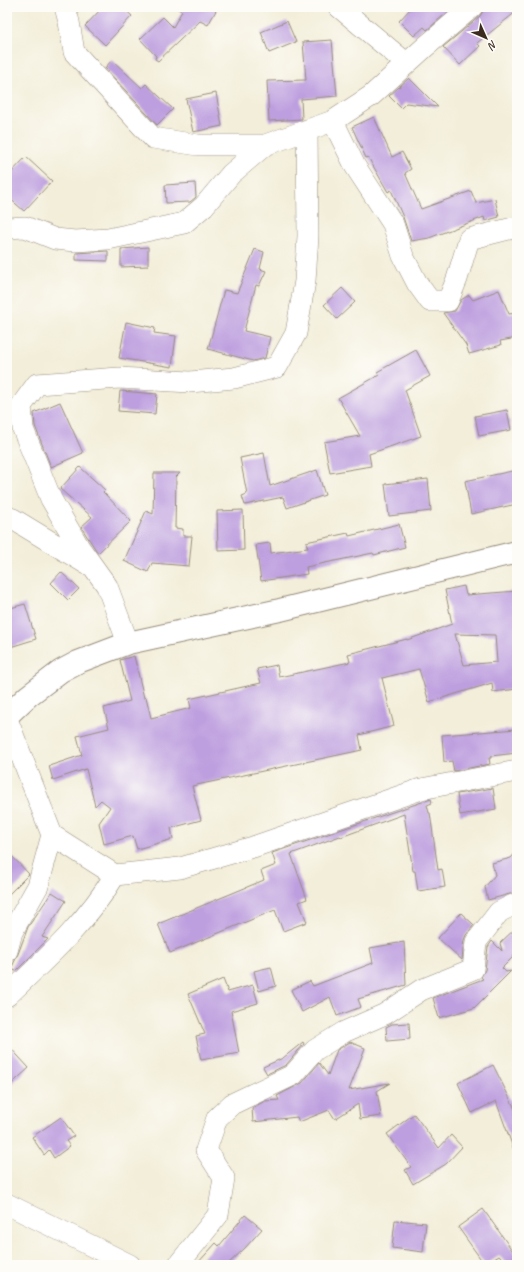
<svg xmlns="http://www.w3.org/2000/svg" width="524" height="1272" font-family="Caveat,sans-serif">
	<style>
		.building { fill: #bd9fdf; fill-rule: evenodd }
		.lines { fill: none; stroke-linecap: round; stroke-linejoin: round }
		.street-casing { stroke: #978c7c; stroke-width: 22 }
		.highway-casing { stroke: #978c7c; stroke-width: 24 }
		.street { stroke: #fff; stroke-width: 21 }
		.highway { stroke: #fff; stroke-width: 22 }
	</style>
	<rect width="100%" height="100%" fill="#fdfcf7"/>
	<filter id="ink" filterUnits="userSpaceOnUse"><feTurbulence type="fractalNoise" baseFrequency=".025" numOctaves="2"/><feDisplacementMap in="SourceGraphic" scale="8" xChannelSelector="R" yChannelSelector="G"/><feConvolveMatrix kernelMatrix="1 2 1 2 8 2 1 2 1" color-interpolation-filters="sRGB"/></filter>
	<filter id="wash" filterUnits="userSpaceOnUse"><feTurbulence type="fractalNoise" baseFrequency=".012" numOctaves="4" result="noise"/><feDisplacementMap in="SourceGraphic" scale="16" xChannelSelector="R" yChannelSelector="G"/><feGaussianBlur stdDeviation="0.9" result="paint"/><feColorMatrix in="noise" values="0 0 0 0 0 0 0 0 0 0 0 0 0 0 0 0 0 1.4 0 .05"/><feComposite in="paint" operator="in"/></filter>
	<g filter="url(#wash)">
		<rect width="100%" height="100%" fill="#f3eed9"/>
		<g id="blocks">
			<!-- building -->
			<path class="building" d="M103,7H122L132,16L105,45L85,26Z
				M174,7H218L208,25L200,21L158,61L155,59L156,56L140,39L163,17L173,27L182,11Z
				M412,7H453L427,30L424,27L414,36L399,21Z
				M484,7H517V11L477,43L480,46L460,65L443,47L480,16L483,11Z
				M287,21L296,42L269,53L261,32Z
				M332,40L337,96L301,99L302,119L269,121L267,81L306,80L303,42Z
				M112,60L142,88L146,84L173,109L157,125L105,68Z
				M409,78L438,107L406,103L401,108L389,96Z
				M216,93L222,126L193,132L186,99Z
				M374,117L392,157L402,152L411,169L405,173L421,209L471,191L476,203L495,199L499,217L485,221L484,217L429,238L411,241L403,217L391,190L388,192L368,157L366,158L352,127Z
				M26,157L52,181L24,211L7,196V177Z
				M195,183L196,197L190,202L166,203L165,185Z
				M148,247V266L121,267V249Z
				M255,249L264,252L260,269L266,271L259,286L256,285L244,331L270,337L265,358L253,361L208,349L224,290L237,293Z
				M108,251V261L76,260V253Z
				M342,288L355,302L337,319L324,305Z
				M499,290L509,314L517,313V338L500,341L501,345L469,354L466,345L443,313L455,311L461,300L469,295L473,300Z
				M126,322L155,328L154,333L176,336L172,367L119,358Z
				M416,350L430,376L405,390L421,436L369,454L371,466L330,473L324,442L360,436L338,398L379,375L377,372Z
				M120,391L157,394L155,414L118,411Z
				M60,402L83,453L51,467L35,426L34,413Z
				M507,410L511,430L479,436L475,416Z
				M264,453L270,486L317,470L325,495L287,508L283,497L245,505L242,496L247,494L240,458Z
				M80,467L105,490L103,492L131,521L98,553L81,527L92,517L60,489Z
				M517,470V504L471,514L465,481Z
				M154,473H180L176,477L175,528L183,529V536H192L189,566L152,563L148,572L124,561L146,511L153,514Z
				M428,479L431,511L389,516L385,484Z
				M243,510L244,550L218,551L217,511Z
				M399,524L405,547L374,555L373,553L306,567L307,574L261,581L256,545L270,543L271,553L308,548L306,542L348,533L349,536Z
				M61,572L79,589L68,600L51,583Z
				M464,586L466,595L517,591V689L493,692L492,683L429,702L419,669L382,678L394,726L359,735L362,750L192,786L201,820L171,828L173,839L137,849L133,836L104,844L99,823L110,807L101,800L95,806L86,769L53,780L49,766L82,755L77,736L109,728L104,708L130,701L120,660L134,656L144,698L146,697L151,718L191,708L189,699L261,683L257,669L277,665L279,677L350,662L348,654L407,639V640L452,624L445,590ZM455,634L495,635L497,662L464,665Z
				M25,604L36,639L7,648V609Z
				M517,729V753L491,756V758H489L490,764L454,771L452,761L444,762L442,735Z
				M493,788L496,809L460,815L457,794Z
				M431,799L432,803L427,805L429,813H430L438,870L442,869L445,887L418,891L415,871H413L404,814L341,837L340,836L291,854L307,899L299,902L307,922L283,931L275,910L170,953L158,924L264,880L261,871L276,865L272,853Z
				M7,851L29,874L7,896Z
				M517,851V892L488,900L485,887L495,875L492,863L511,858Z
				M52,892L66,901L42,937L48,939L16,971L11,969L18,954L28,927Z
				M461,913L474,925L466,935L464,940L462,960L438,938Z
				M517,927V953L502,968L506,972L511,971L474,1008L439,1018L433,998L483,979L481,977L485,970L488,947L492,941L502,951L500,943Z
				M404,942L406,985L358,999L361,1007L337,1016L330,997L302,1012L291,990L310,981L313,986L373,963L370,948Z
				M271,967L276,986L259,991L254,971Z
				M223,979L228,992L253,985L258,1003L231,1011L239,1053L201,1060L196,1036L205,1034L188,994Z
				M409,1023L410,1039L387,1041L386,1027L392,1024Z
				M303,1042L304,1044L286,1065L267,1074L263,1067L283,1058Z
				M350,1042L365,1048L349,1090L390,1083L377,1091L381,1116L360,1119L358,1104L335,1119L329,1110L299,1122L297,1117L253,1122L252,1108L265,1101L279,1100L277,1096L302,1083L319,1063L328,1075L337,1050Z
				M7,1044L29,1068L7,1088Z
				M493,1065L517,1113V1153H515L496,1101L472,1113L458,1083Z
				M414,1114L439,1148L451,1135L462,1147L446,1164L413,1184L405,1170L411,1167L387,1134Z
				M61,1117L74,1136L66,1141L70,1146L54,1158L49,1150L44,1155L32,1137Z
				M483,1209L517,1257V1265H509L499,1256L485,1265L458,1227Z
				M245,1215L262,1229L245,1248L227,1265H196L216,1243L219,1246Z
				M395,1220L426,1223L423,1252L392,1248Z"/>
		</g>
	</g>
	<g filter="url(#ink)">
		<use href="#blocks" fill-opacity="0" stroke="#978c7c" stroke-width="1"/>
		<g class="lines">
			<defs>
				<path id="street" d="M65,7L69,22L74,52L153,138L198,145H265
					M339,7L406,63
					M333,121L355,166L393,224L403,256L417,283L430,301H448L457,279L469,239L517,227
					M7,228L25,227L55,239L75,241L108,239L184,223L204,206L231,174L265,145L333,121L371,96L425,47L472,7
					M7,517L13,519L87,564
					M128,643L107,586L79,547L51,499L23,429L21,406L37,384L119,378L190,382L234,378L277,367L296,333L305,281L308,236L307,130
					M7,719L52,835L115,875L180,868L253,847L421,789L517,771
					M7,951L12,932L38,886L52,835
					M7,996C46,959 87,922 115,875
					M7,1204L130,1265
					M178,1265L218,1215L224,1178L206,1150L217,1118L232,1104L293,1075L315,1050L344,1032L385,1014L421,990L473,969L476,942L499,912L513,905H517"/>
				<path id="highway" d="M7,716L28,696L61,671L78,662L128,643L280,610L517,552"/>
			</defs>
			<!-- street casing -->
			<use href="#street" class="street-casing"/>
			<!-- highway casing -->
			<use href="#highway" class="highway-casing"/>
			<!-- street -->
			<use href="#street" class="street"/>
			<!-- highway -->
			<use href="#highway" class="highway"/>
		</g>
	</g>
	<!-- margin -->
	<rect width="524" height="1272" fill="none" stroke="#fdfcf7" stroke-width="24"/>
	<!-- north arrow -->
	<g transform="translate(486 38) rotate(135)" stroke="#fdfcf7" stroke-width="3" paint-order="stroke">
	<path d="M0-3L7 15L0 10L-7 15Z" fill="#3b2a1e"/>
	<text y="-6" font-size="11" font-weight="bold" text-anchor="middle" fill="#3b2a1e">N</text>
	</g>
</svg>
